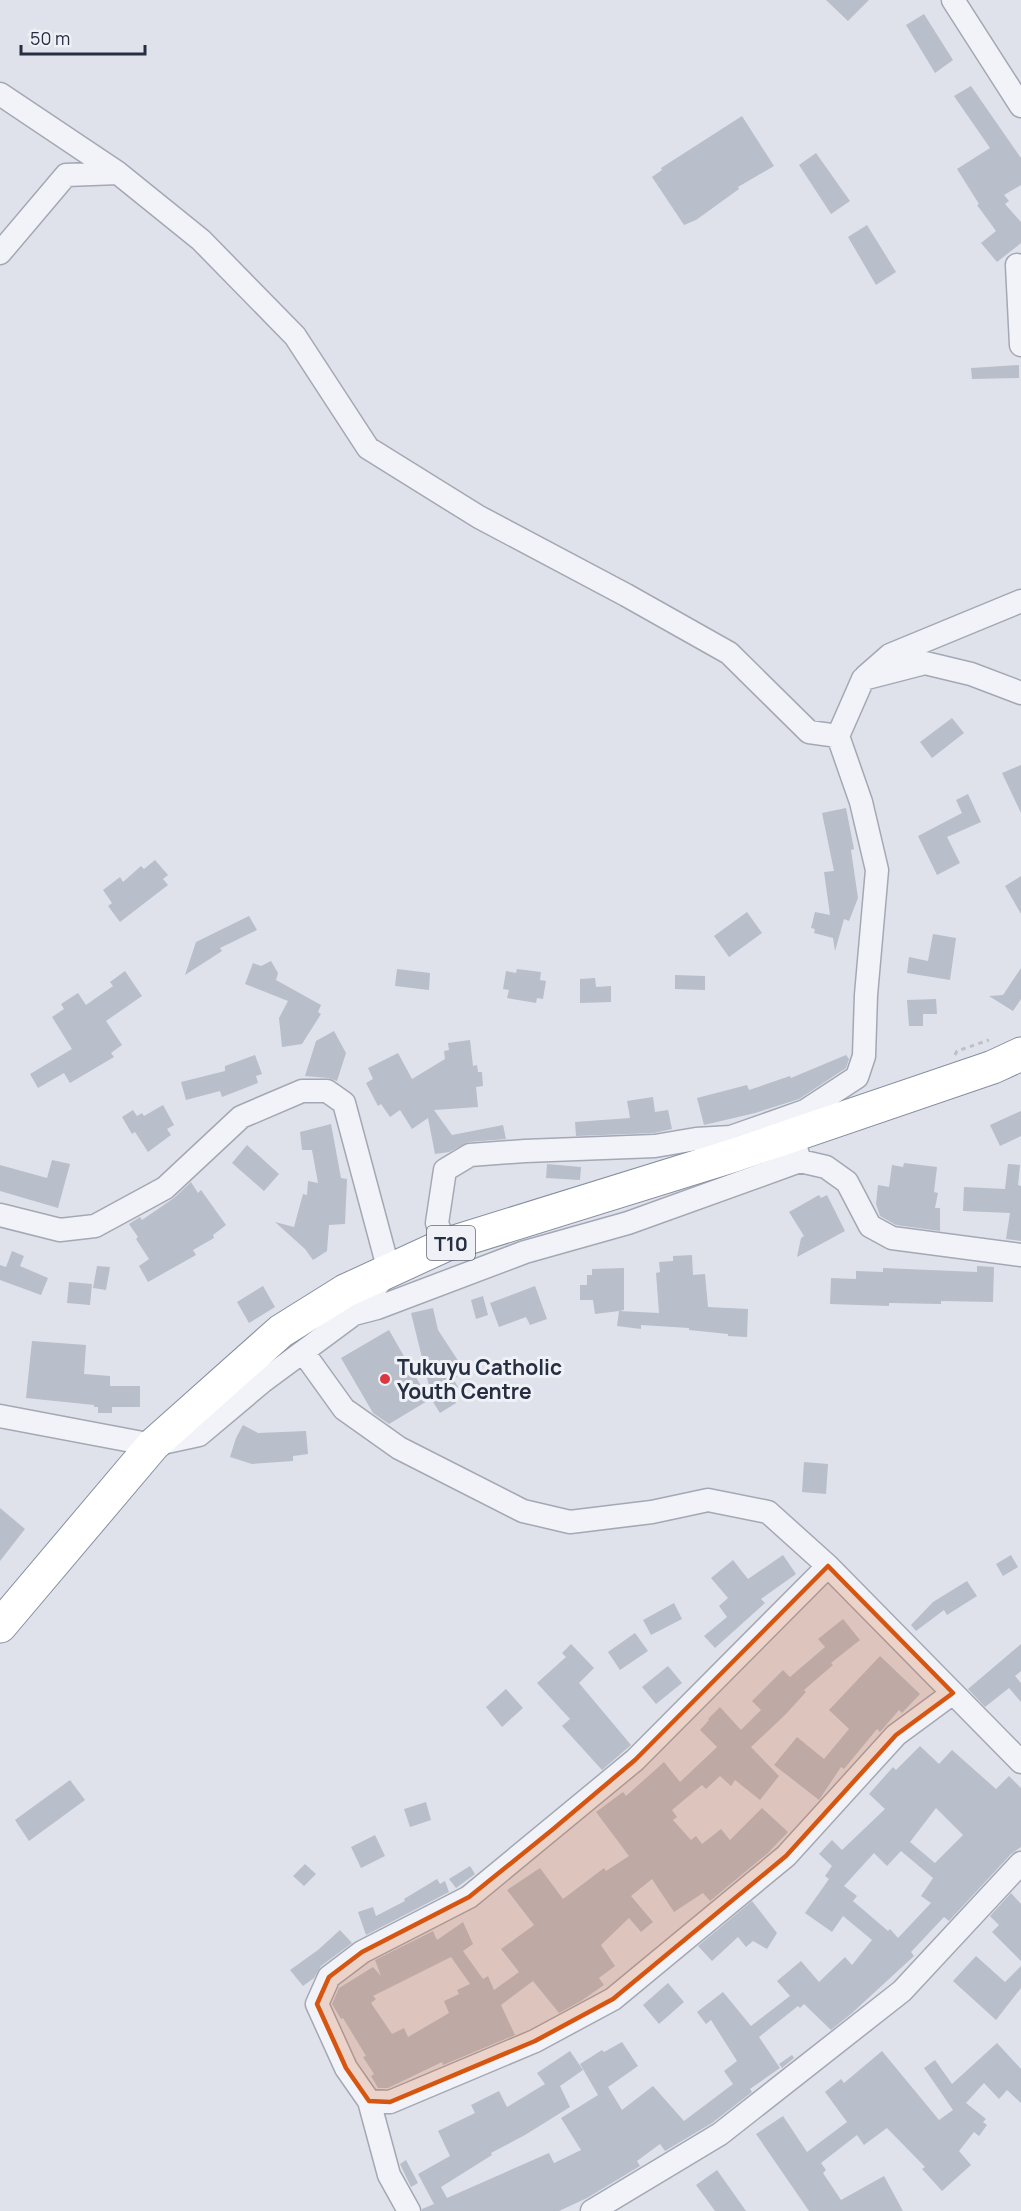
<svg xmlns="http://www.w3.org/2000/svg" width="1021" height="2211" font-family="Manrope,sans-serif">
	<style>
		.building { fill: #b8beca; fill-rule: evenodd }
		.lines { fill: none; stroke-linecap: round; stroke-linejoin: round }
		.minor-casing { stroke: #a4a8b4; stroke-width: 25 }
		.highway-casing { stroke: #858ea2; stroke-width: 35 }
		.path { stroke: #bdc0c9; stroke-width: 3; stroke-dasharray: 4.5 4.5; stroke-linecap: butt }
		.minor { stroke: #f2f3f8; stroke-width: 22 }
		.highway { stroke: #fff; stroke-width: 33 }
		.marked { fill: #d55511; fill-opacity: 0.2; stroke: #d55511; stroke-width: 4.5; stroke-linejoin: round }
		.poi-dot { fill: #db3741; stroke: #eff1f7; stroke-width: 2 }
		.labels { text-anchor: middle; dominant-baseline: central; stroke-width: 6; stroke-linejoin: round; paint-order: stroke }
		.shield { fill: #eff1f7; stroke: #626878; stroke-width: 1.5 }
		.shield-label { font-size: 20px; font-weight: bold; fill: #262e42 }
		.poi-label { font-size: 21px; font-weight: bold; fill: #262e42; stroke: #eff1f7; text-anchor: start }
	</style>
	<rect width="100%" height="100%" fill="#dfe2ea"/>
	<!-- building -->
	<path class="building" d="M826,0H869L848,21Z
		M924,14L953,60L935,73L906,25Z
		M971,86L1021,158V185L1004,195L1009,201L1005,204L1021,222V243L997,262L981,243L996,231L977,205L979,204L957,169L990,148L954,96Z
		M742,116L774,166L738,187L739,189L696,220L684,225L652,177L662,170L661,168Z
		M816,153L850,201L831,214L799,165Z
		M867,225L896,272L876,285L848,237Z
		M1019,365V378L972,379L971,368Z
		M952,718L964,733L932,758L920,742Z
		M1021,765V813L1002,773Z
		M968,794L981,822L947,837L960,863L937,875L918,836L962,813L956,800Z
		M846,808L854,849L851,850L858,898L849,921L844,919L835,951L833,938L814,933L815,929L811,928L815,912L830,915L824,872L834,871L822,813Z
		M155,860L168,875L163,879L168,885L120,922L108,906L112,903L103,890L120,877L123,882L141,866L144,869Z
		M1021,876V914L1005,886Z
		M747,912L762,933L729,957L714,936Z
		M249,916L257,930L220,948L222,951L185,975L196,942Z
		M933,934L956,938L950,980L907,973L909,957L928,961Z
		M271,961L278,973L276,980L321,1005L318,1012L321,1014L302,1044L282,1047L279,1018L288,1001L245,984L253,963L261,966Z
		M1021,968V999L1013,1011L989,996L1003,995Z
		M397,969L430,973L429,990L395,986Z
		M517,969L541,972L540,980L546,981L543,999L537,998L536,1003L507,998L509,990L503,989L506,971L516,973Z
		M125,971L142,996L106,1021L122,1045L111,1053L114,1057L70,1083L64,1073L38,1088L30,1074L72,1049L52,1017L64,1009L61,1004L78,993L86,1005L113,986L110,982Z
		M675,975L705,976V990L675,989Z
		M595,978L596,987L611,986V1002L580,1003V979Z
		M936,999L937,1014H923V1026H909L907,1000Z
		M334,1031L346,1053L337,1081L328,1078L305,1076L316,1041Z
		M470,1040L473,1066L477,1065L478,1072H482L483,1086L476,1087L478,1107L434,1110L452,1135L503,1125L506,1139L469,1142L449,1152L435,1154L428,1118L412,1129L400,1110L390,1117L381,1104L378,1106L366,1083L373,1079L368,1068L398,1053L412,1079L445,1059L444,1051L449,1050L448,1043Z
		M255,1055L262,1074L256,1076L258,1083L222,1097L220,1091L186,1100L181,1082L225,1071V1066Z
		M846,1055L849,1059L846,1068L799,1099L755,1113L704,1125L697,1098L747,1085L749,1090L790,1076L791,1078Z
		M653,1097L655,1112L668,1110L672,1129L654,1133L576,1136L575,1122L630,1118L627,1101Z
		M163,1105L174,1125L167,1129L171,1135L148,1152L135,1132L132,1134L122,1117L133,1110L137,1116L142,1113L144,1116Z
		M1021,1111V1136L1000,1146L990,1125Z
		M331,1124L341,1178L347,1179L345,1224L329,1225L327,1251L313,1260L305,1249L275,1222L294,1227L303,1194L307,1195L308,1181L318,1183L312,1150H302L300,1132Z
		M247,1145L279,1174L264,1191L232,1163Z
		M52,1160L70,1164L58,1208L0,1191V1165L47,1178Z
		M904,1163L937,1167L934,1192L938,1193L935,1208H940V1231L896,1225L880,1216L876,1204L878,1185L889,1187L892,1165L903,1167Z
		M547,1164L581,1167L580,1180L546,1178Z
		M1008,1164L1020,1165L1018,1185L1021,1186V1241L1006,1239L1010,1213L963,1211L964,1187L1005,1189Z
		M191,1182L198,1193L201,1190L226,1225L213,1235L214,1238L193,1250L196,1255L148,1282L139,1266L149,1259L136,1239L138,1237L129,1224L140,1217L142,1220L174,1198Z
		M819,1195L821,1198L827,1195L845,1231L797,1257L801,1238L804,1236L789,1212Z
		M12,1251L24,1256L20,1266L48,1278L41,1295L0,1280V1265L6,1267Z
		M692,1255L693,1275L705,1274L708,1307L748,1309L747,1337L728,1336V1334L689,1330V1328L641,1325V1329L617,1326L619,1311L595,1314L593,1300H580V1285H587V1275H592V1269L624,1268V1310L619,1311L659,1313L656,1273L660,1272L659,1262L673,1261V1256Z
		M97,1266L110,1267L106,1290L93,1288Z
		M977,1266L994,1267L993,1302L941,1301V1304L889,1303V1306L830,1304L831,1278L856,1279V1271L883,1272V1268L977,1272Z
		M69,1282L92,1284L90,1305L67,1303Z
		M263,1286L275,1307L249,1323L237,1302Z
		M535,1286L547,1319L530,1325L526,1317L499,1327L490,1303Z
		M483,1296L488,1315L476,1319L471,1300Z
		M433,1308L438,1330L459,1362L452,1367L457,1377L453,1379L458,1387L453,1390L458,1399L455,1401L456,1403L440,1413L433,1402L411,1313Z
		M389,1330L429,1400L389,1424L373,1413L341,1358Z
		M32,1341L86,1345L84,1374L110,1376V1386H140V1407H112V1413H98V1407H94V1405L26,1398Z
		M243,1425L258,1433L306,1431L308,1454L293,1456V1461L252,1464L230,1457L236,1438Z
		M804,1462L828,1464L826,1494L802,1492Z
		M0,1508L25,1529L0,1561Z
		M783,1555L796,1574L761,1599L765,1603L715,1648L704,1636L727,1617L719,1606L728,1598L711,1578L733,1560L748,1579Z
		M1011,1555L1018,1567L1003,1576L996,1564Z
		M967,1581L977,1596L947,1615L944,1610L916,1631L911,1625L933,1602Z
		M674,1603L682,1619L651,1635L643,1620Z
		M843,1619L860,1640L831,1663L833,1665L804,1690L806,1692L786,1714L751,1747L779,1776L760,1800L735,1780L731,1786L720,1776L706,1789L702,1785L672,1810L677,1817L673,1820L691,1840L696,1836L702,1844L721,1829L730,1840L762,1808L788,1832L768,1853L710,1901L703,1893L674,1912L652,1879L631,1896L653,1922L641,1932L629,1918L601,1945L615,1966L599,1978L604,1985L581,2001L559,2013L533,1981L501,2005L515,2035L443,2065L442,2062L388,2088H378L371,2076L374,2074L363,2057L366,2056L343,2018L341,2019L332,2004L339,1988L373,1967L381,1976L375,1960L433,1931L437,1940L463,1922L473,1944L463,1951L483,1979L488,1976L494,1990L519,1972L501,1949L534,1925L507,1890L540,1868L563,1899L604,1868L606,1871L629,1856L596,1812L623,1792L626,1796L664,1762L680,1782L717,1747L700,1730L709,1720L708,1719L720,1707L741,1730L761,1710L752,1701L783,1670L790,1677L825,1647L818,1639ZM451,1957L470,1984L457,1990L459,1994L444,2001L449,2013L408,2037L404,2028L392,2034L371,2003L376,1999L373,1996Z
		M635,1633L648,1651L620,1670L608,1652Z
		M571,1644L594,1668L579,1683L631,1745L602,1770L562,1726L570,1719L537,1683L566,1657L562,1653Z
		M1021,1644V1671L1015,1676L1021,1683V1702L1009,1688L985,1707L968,1689Z
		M880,1656L920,1694L902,1713L899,1710L880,1732L877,1729L844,1769L841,1767L819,1800L774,1765L797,1737L824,1759L849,1729L829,1710Z
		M668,1666L682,1683L656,1704L642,1687Z
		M506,1689L523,1708L502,1727L486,1707Z
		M920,1746L939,1764L952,1750L996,1789L1009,1776L1021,1788V1847L1011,1854L949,1921L944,1917L911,1952L914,1956L852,2013L831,2030L804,2004L800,2008L798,2006L759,2037L780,2068L750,2089L752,2092L712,2123L665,2151L660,2144L637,2161L640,2166L587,2198L559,2211H422V2209L434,2204L418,2174L450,2156L438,2131L475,2113L471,2105L499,2091L507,2107L545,2084L537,2073L570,2051L583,2070L560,2086L570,2107L525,2135L491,2153L492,2155L441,2187L447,2198L549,2153L554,2163L581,2150L561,2118L598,2095L580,2064L602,2050L604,2052L622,2042L638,2066L608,2087L622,2110L653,2086L684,2121L733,2084L724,2071L737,2061L711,2020L706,2024L697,2012L723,1992L751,2026L790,1996L777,1981L801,1961L819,1982L845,1957L852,1965L872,1940L843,1916L832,1932L805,1913L829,1879L825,1876L832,1866L819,1854L832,1840L842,1850L885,1809L869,1794L893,1767L896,1770ZM936,1808L963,1835L935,1863L910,1842ZM901,1851L933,1878L921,1896L931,1903L898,1938L890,1929L888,1931L853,1901L857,1896L844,1886L874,1853L887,1866Z
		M70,1780L85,1800L29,1841L15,1820Z
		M426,1802L431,1820L410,1827L404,1809Z
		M375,1835L385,1856L361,1868L351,1847Z
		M305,1864L316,1874L304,1886L293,1876Z
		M470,1866L475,1874L456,1888L449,1879Z
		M437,1879L440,1884L445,1881L449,1892L366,1935L358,1912L373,1907L376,1916L405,1901L404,1899Z
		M1011,1893L1021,1904V1961L992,1932L999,1925L990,1916Z
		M752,1901L777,1933L767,1949L753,1941L746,1947L738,1937L712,1961L698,1946Z
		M340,1930L352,1943L321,1966L314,1978L303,1986L290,1970L318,1950Z
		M976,1956L1005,1982L1021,1966V1988L996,2020L953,1981Z
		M668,1983L684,2002L659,2024L643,2005Z
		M997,2043L1021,2069V2103L1007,2090L999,2099L984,2083L966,2103L986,2119L983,2122L987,2125L979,2136L974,2132L959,2151L971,2165L942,2191L922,2169L925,2167L887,2128L864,2145L857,2135L821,2163L826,2170L823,2173L841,2200L884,2176L903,2211H809L756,2134L783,2116L807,2152L847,2122L825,2092L841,2079L844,2083L882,2051L939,2120L953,2110L924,2068L935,2060L952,2084Z
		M792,2055L794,2058L782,2068L779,2064Z
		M406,2160L418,2183L411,2187L400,2164Z
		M717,2170L746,2211H715L696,2185Z"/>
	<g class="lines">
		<defs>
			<path id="minor" d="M953,0L1021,106
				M0,94L118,173L201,240L295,336L368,448L479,517L626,595L729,653L809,732L838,736
				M0,253L66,175L118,173
				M1017,265L1021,345
				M866,676L890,655L1021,601
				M796,1148L800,1161L826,1167L847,1182L870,1226L892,1238L1021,1255
				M735,1155L731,1137L805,1111L857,1077L864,1056L866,995L877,870L861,802L838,736L863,679L925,663L971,674L1021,693
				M0,1215L60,1230L95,1226L165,1188L241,1117L302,1091H327L344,1103L389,1271L354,1314L262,1382L199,1435L153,1445L0,1416
				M445,1245L437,1223L445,1170L470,1155L525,1151L655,1146L696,1139L731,1137
				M354,1314L377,1308L525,1252L628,1223L800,1161
				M303,1352L344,1409L399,1448L523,1511L570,1522L652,1512L708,1500L768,1512L828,1566L1021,1762
				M369,2101L390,2102L535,2041L613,1999L786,1856L896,1735L953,1693
				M409,2211L389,2175L369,2101L346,2068L317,2004L329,1977L362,1952L469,1897L635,1760L828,1566
				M592,2211L720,2134L902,1991L1021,1863"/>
			<path id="highway" d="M0,1626L153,1445L281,1331L345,1291L445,1245L735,1155L993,1067L1021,1054"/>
		</defs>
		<!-- minor casing -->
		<use href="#minor" class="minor-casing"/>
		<!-- highway casing -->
		<use href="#highway" class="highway-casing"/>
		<!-- path -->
		<path class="path" d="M955,1055L957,1051L989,1040"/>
		<!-- minor -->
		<use href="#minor" class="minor"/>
		<!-- highway -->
		<use href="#highway" class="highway"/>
	</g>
	<!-- marked area -->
	<path class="marked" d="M828,1566L953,1693L896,1735L786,1856L613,1999L535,2041L390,2102L369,2101L346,2068L317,2004L329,1977L362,1952L469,1897L552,1830L635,1760Z"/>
	<!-- markers -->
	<circle class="poi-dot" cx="385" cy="1379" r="6"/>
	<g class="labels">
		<!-- shield labels -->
		<rect class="shield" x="427" y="1226" width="48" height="34" rx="4.5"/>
		<g class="shield-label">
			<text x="451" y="1243">T10</text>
		</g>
		<!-- poi labels -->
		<g class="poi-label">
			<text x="397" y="1367">Tukuyu Catholic<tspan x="397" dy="24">Youth Centre</tspan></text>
		</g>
	</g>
	<!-- scale -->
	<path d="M21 45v9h124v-9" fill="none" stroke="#262e42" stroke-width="3"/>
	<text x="30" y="45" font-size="18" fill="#262e42" stroke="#eff1f7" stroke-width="4.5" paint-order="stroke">50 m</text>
</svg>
